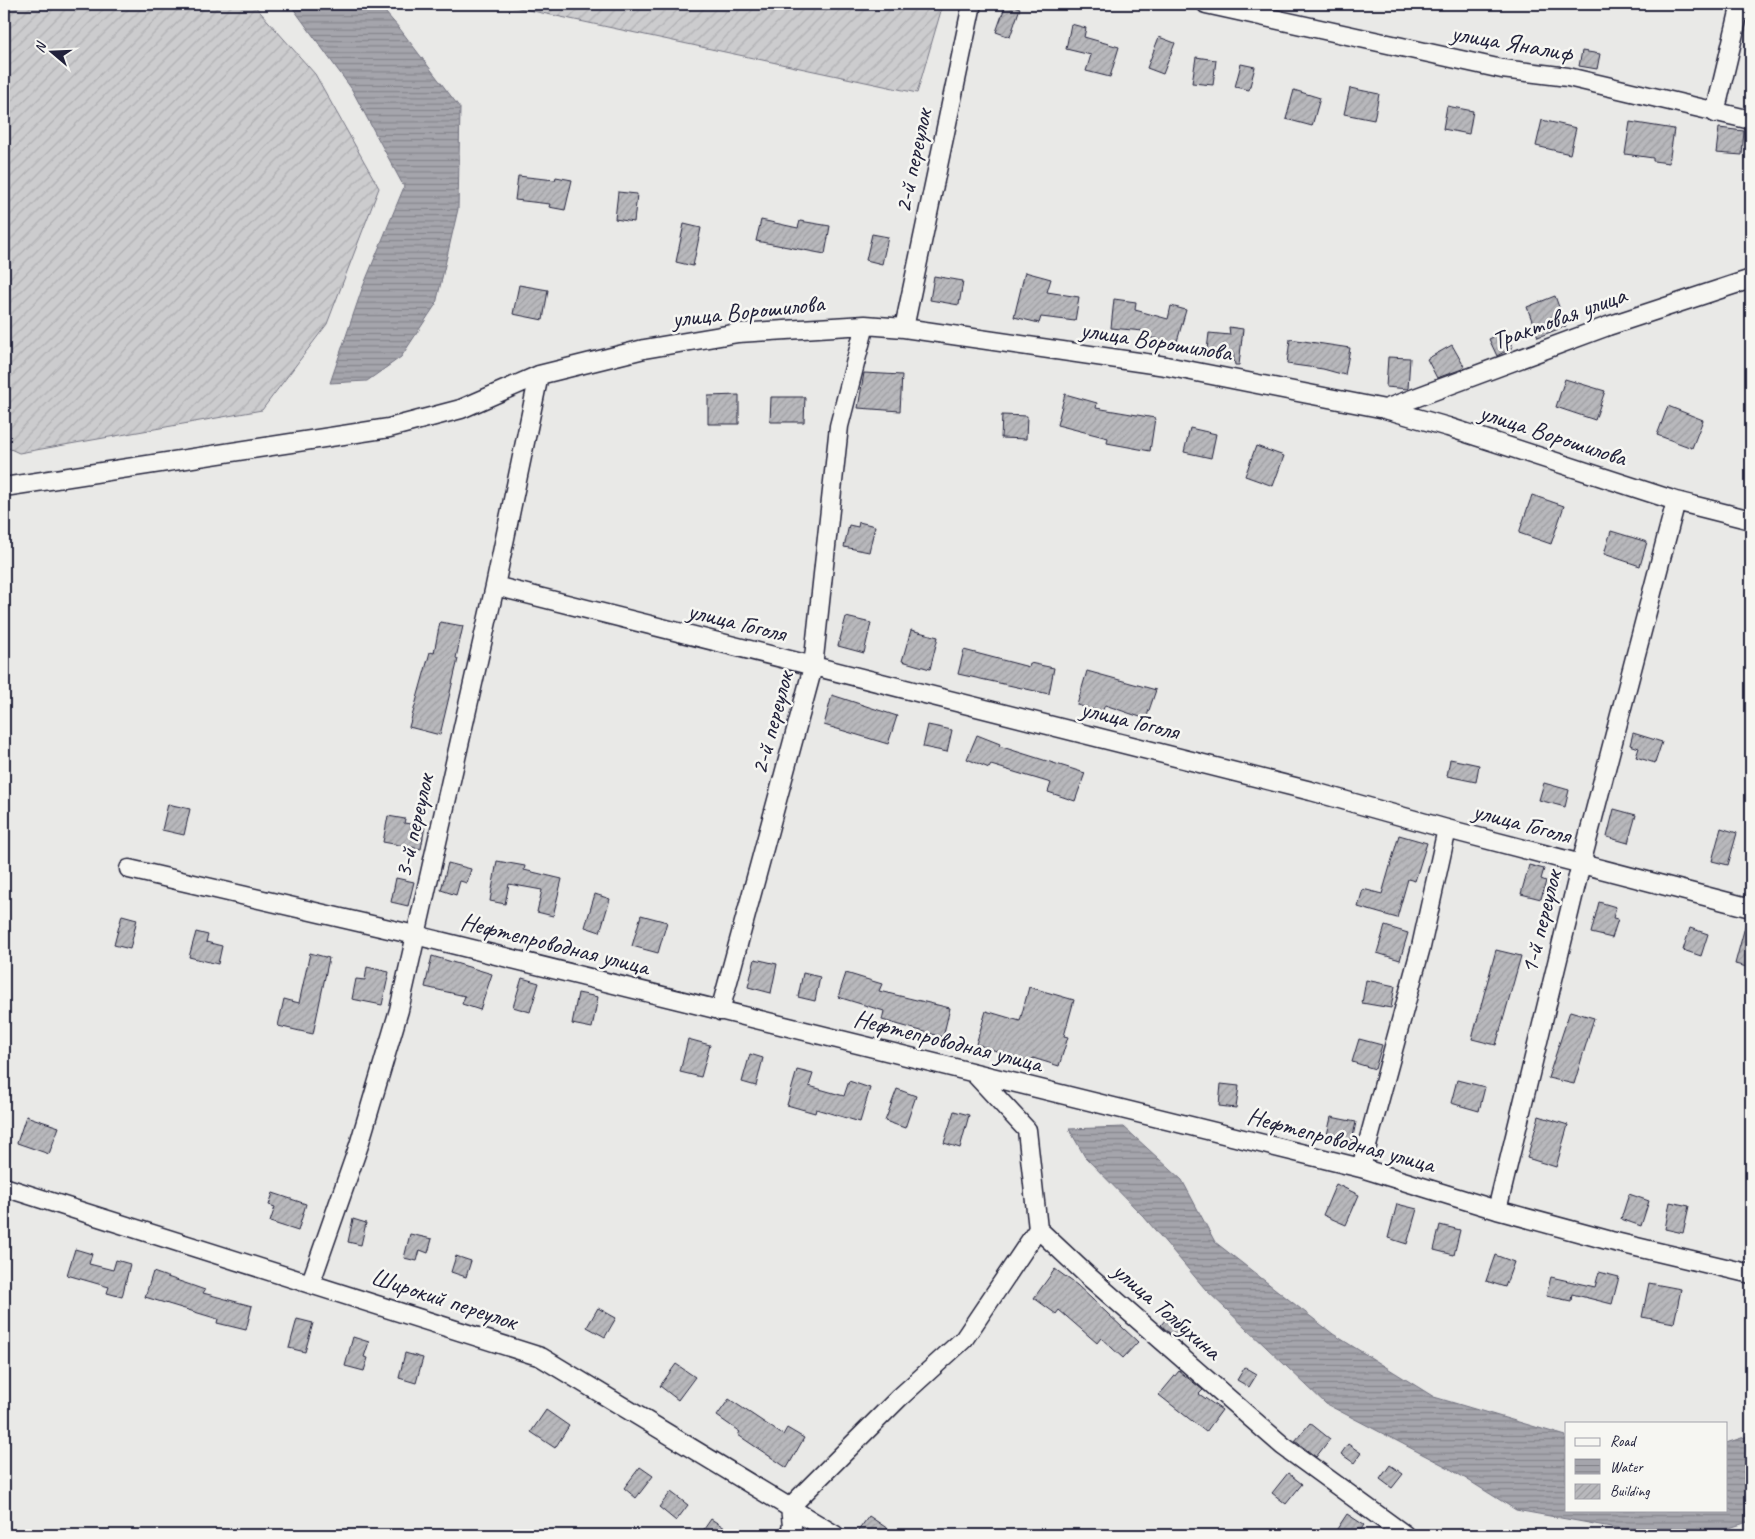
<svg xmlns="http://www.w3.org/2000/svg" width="1755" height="1539" font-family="Caveat,sans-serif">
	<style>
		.garden { fill: url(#garden-furrows); stroke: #777784 }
		.water { fill: url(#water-rules); stroke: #71717f }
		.building { fill: url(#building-hatch); stroke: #22223b }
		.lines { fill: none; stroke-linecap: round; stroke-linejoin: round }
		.minor-casing { stroke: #22223b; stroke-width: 21 }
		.minor { stroke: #f6f6f2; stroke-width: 18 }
		.labels { text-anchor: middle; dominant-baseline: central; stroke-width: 5; stroke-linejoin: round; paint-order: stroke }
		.street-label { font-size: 25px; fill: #22223b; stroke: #f6f6f2 }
	</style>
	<defs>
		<pattern id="garden-furrows" width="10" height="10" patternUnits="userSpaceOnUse" patternTransform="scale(1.25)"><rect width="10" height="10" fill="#ccccce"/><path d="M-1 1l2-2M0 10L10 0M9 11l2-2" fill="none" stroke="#afafb2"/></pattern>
		<pattern id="water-rules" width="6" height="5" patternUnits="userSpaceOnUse" patternTransform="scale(1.25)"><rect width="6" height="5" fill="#a5a5ac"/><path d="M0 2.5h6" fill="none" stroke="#86868d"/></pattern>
		<pattern id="building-hatch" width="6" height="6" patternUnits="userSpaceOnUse" patternTransform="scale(1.25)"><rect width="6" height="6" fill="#b8b8bc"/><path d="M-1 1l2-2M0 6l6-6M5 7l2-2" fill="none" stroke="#9e9ea2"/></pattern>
	</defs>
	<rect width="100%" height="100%" fill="#e9e9e7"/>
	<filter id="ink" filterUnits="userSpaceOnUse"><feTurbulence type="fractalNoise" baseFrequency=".02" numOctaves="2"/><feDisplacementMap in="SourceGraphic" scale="10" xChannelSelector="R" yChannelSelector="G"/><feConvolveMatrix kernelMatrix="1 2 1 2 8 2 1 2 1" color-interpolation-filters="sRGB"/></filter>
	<g filter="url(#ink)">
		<!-- garden -->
		<path class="garden" d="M4,4H253L315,74L379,188L327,324L262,410L19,453L4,446Z
			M500,4H943L917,93Z"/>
		<!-- water -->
		<path class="water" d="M290,4H378L400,29L460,108L458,209L436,304L401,357L367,381L330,383L362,289L404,187L351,88Z
			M1124,1127L1182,1180L1215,1242L1333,1334L1434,1397L1566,1436V1510H1726V1443L1751,1435V1521L1723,1530H1628L1516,1510L1447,1467L1326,1404L1206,1290L1144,1217L1085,1157L1069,1129Z"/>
		<!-- building -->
		<path class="building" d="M1006,4L1020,8L1010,37L996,32Z
			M1071,24L1086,28L1084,37L1119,47L1110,77L1086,71L1091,55L1066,49Z
			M1159,37L1175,43L1163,74L1147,68Z
			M1582,51L1600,54L1597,69L1579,66Z
			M1196,57L1216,60L1213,85L1192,83Z
			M1241,64L1255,67L1249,90L1235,87Z
			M1350,88L1379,94L1374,120L1344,114Z
			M1294,90L1320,98L1312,126L1286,119Z
			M1447,106L1473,111L1469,134L1443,129Z
			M1542,120L1576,128L1570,154L1536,146Z
			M1630,122L1674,129L1669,163L1653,161V158L1625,154Z
			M1719,128L1744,131L1742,155L1716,153Z
			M518,176L555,180L556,177L572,180L565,210L549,207L550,204L515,200Z
			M618,192L637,194L634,222L615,219Z
			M761,220L798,228L800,221L830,226L825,254L756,241Z
			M684,224L701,228L693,266L676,262Z
			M872,234L888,237L882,264L866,260Z
			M1025,272L1051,279L1047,292L1079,297L1075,321L1041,317L1039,323L1014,317Z
			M934,276L963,281L959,305L930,300Z
			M519,285L548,290L543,320L513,314Z
			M1555,296L1566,326L1538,337L1527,307Z
			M1114,299L1136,302L1135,310L1168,319L1171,306L1186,310L1176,345L1142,335L1143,331L1111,328Z
			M1229,327L1243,329L1239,365H1235L1233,353L1207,350L1209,333L1230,335Z
			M1505,331L1513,347L1497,356L1489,339Z
			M1290,339L1350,348L1345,375L1323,369L1287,364Z
			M1452,345L1465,368L1437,378L1427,359Z
			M1388,357L1410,358L1408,389L1386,387Z
			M864,373L902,375L900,411L858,408Z
			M1565,379L1605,391L1595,420L1556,407Z
			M1065,394L1097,403L1096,408L1155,418L1150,451L1107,443L1108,438L1057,425Z
			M739,395V424H708V396Z
			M771,397H805L804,422H770Z
			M1668,406L1703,420L1692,448L1657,435Z
			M1002,415L1027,416L1026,439L1001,438Z
			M1190,428L1216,434L1211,458L1184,452Z
			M1256,446L1284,456L1273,486L1245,476Z
			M1532,495L1564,506L1551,544L1519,533Z
			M859,522L875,526L869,552L844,547L849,525L858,527Z
			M1611,531L1647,542L1640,566L1604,554Z
			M846,617L871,623L864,653L838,646Z
			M440,622L463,626L456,658L458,659L440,735L409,727L430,652L434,653Z
			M911,630L938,637L930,669L902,661Z
			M964,650L1029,667L1030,663L1054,668L1049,694L958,674Z
			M1087,671L1156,690L1146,719L1105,705L1102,712L1077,705Z
			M832,695L897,716L888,744L824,725Z
			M928,725L952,730L947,752L923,747Z
			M1633,733L1662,742L1655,763L1636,757L1639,748L1630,745Z
			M977,735L1000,744L999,746L1085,773L1075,801L1048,792L1051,783L991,765L989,768L967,759Z
			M1450,759L1479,765L1476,782L1447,776Z
			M1544,783L1569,790L1565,807L1539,800Z
			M168,804L190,809L184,835L162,830Z
			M1614,809L1636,815L1628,843L1607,837Z
			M388,816L405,819L404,823L425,826L421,849L383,842Z
			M1721,828L1737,833L1728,865L1712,861Z
			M1399,835L1427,843L1415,881L1408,879L1397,918L1358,907L1363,889L1382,894Z
			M497,861L525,866L524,870L562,879L553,916L537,912L542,890L509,884L505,904L490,901Z
			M448,863L471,869L467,883L460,881L456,895L441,890Z
			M1529,865L1544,869L1541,879L1546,881L1541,899L1521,894Z
			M396,878L414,882L408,906L391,902Z
			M595,894L610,899L600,932L585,927Z
			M1599,902L1616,907L1613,918L1618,919L1612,938L1591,933Z
			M122,915L137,919L130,949L114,945Z
			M641,915L667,922L658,953L632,946Z
			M1747,919H1751V968L1735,964Z
			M1385,926L1408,933L1400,960L1377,953Z
			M1690,928L1708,934L1701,956L1683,950Z
			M196,932L208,935L206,942L222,946L218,964L189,957Z
			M1496,950L1521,956L1496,1045L1472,1039Z
			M310,953L329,958L313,1034L278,1026L284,999L299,1003Z
			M432,956L492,974L480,1010L462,1004L465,996L425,987Z
			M755,959L777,964L771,993L748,987Z
			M367,967L389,972L382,1005L352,999L356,979L365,980Z
			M803,973L820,977L815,1001L798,997Z
			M846,973L882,984L879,991L950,1008L943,1037L882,1020L884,1011L838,997Z
			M522,978L539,983L530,1012L513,1007Z
			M1366,980L1395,986L1391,1008L1362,1003Z
			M1029,987L1074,1000L1064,1036L1068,1037L1059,1066L1033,1058L1032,1063L976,1044L986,1011L1020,1021Z
			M578,993L598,997L592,1028L572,1024Z
			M1570,1011L1594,1018L1574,1084L1548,1078Z
			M688,1039L710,1045L701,1077L680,1072Z
			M1359,1039L1382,1045L1375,1069L1352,1062Z
			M750,1054L763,1058L756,1086L742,1082Z
			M797,1070L813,1074L809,1086L844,1096L849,1081L870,1088L860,1122L816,1109L815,1113L787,1105Z
			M1457,1080L1485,1087L1479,1111L1451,1103Z
			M1221,1084L1239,1086L1236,1108L1219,1106Z
			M897,1089L916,1096L905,1128L885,1121Z
			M954,1111L969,1115L960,1148L944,1143Z
			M26,1116L59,1127L49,1154L17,1143Z
			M1539,1116L1568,1125L1556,1167L1527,1158Z
			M1331,1117L1356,1122L1352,1141L1327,1135Z
			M1336,1184L1359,1195L1346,1225L1323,1215Z
			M273,1193L306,1204L298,1231L270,1222L275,1207L269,1205Z
			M1629,1194L1649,1201L1641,1226L1621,1219Z
			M1670,1202L1689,1206L1683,1233L1665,1229Z
			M1397,1204L1417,1209L1407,1244L1388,1238Z
			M353,1219L366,1223L361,1245L348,1242Z
			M1440,1225L1460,1230L1454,1255L1434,1250Z
			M410,1234L432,1239L428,1253L420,1250L417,1261L404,1258Z
			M75,1249L92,1254L89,1264L113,1270L116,1260L130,1264L122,1297L107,1293L109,1287L67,1275Z
			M1495,1255L1514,1262L1505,1287L1486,1281Z
			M456,1256L471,1261L466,1277L451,1272Z
			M1055,1269L1077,1285L1138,1342L1123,1358L1101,1338L1097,1343L1059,1310L1056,1314L1034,1298Z
			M153,1272L205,1290L203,1293L252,1306L246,1330L217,1323L218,1319L145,1297Z
			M1599,1272L1619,1277L1612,1304L1572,1294L1571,1301L1546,1296L1551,1277L1595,1287Z
			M1649,1283L1681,1289L1674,1323L1642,1317Z
			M598,1308L616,1318L605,1337L587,1327Z
			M1171,1313L1187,1326L1176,1339L1161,1325Z
			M297,1319L313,1323L305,1352L289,1348Z
			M353,1337L369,1342L364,1357L368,1358L364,1371L345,1366Z
			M405,1353L423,1358L416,1383L399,1378Z
			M676,1364L695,1377L678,1400L660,1386Z
			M1245,1367L1257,1374L1249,1387L1237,1380Z
			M1179,1371L1203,1390L1199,1394L1222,1410L1206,1432L1159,1395Z
			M729,1399L783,1435L787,1428L804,1438L787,1468L738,1435L740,1432L717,1416Z
			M546,1410L569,1426L555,1448L531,1432Z
			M1310,1423L1330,1439L1316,1457L1295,1441Z
			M1348,1444L1361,1453L1354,1463L1341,1454Z
			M1390,1465L1403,1474L1392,1488L1380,1479Z
			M640,1467L653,1476L636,1498L624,1488Z
			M1288,1473L1302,1484L1286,1504L1272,1493Z
			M671,1492L688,1505L676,1521L659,1507Z
			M1347,1514L1364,1525L1357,1535H1333Z
			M869,1516L897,1535H855Z
			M711,1519L736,1535H700Z"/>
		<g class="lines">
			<defs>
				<path id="minor" d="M1206,4L1502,69L1568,77L1751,120
					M1715,113L1739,12L1751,10
					M904,328L972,4
					M1385,409L1608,326L1751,279
					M4,487L389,428L461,409L539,375L644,349L738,333L865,325L904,328L1166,366L1385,409L1448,427L1676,501L1751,520
					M495,586L1311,791L1447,829L1751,908
					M129,869L415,935L1361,1168L1497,1210L1611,1241L1751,1274
					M720,1011L813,667L839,426L865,325
					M974,1073L1027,1130L1038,1229L1088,1276L1283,1446L1405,1535
					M1361,1168L1421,947L1447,829
					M4,1187L541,1357L835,1535
					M1497,1210L1581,864L1676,501
					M311,1282L359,1145L399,1010L495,586L539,375
					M789,1535L792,1526L790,1507L899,1398L964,1339L1038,1229"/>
			</defs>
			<!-- minor casing -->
			<use href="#minor" class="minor-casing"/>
			<!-- minor -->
			<use href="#minor" class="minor"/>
		</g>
	</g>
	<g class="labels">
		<!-- street labels -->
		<g class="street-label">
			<text transform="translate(1512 43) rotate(10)">улица Яналиф</text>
			<text transform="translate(913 161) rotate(-78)">2-й переулок</text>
			<text transform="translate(748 311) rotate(-6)">улица Ворошилова</text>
			<text transform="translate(1559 318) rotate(-20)">Трактовая улица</text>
			<text transform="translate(1156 341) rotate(9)">улица Ворошилова</text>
			<text transform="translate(1553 435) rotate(18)">улица Ворошилова</text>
			<text transform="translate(737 622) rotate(14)">улица Гоголя</text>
			<text transform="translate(1130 720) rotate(14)">улица Гоголя</text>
			<text transform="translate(772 723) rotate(-75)">2-й переулок</text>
			<text transform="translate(1522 823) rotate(15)">улица Гоголя</text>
			<text transform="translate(414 826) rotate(-77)">3-й переулок</text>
			<text transform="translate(1541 922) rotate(-76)">1-й переулок</text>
			<text transform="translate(555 944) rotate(14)">Нефтепроводная улица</text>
			<text transform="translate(948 1041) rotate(14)">Нефтепроводная улица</text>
			<text transform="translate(1341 1140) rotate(15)">Нефтепроводная улица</text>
			<text transform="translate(444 1299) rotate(18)">Широкий переулок</text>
			<text transform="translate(1167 1311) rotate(41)">улица Толбухина</text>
		</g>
	</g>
	<!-- margin -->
	<rect width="1755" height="1539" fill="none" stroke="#f6f6f2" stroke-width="20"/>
	<rect x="10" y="10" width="1735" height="1519" fill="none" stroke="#22223b" stroke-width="2" filter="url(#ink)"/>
	<!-- legend -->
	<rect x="1565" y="1422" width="162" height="90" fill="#f6f6f2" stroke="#a1a1a9"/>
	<rect x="1575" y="1438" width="25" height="8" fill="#f6f6f2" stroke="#a1a1a9"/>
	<text x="1610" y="1446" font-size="15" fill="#22223b">Road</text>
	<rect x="1575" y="1459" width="25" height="15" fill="url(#water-rules)" stroke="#a1a1a9"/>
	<text x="1610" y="1472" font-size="15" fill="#22223b">Water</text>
	<rect x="1575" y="1484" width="25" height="15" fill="url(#building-hatch)" stroke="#a1a1a9"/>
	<text x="1610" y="1496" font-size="15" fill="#22223b">Building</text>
	<!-- north arrow -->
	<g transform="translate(52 52) rotate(289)" stroke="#f6f6f2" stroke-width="4" paint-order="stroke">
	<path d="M0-4L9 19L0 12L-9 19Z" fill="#22223b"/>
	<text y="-8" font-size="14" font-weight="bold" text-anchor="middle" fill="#22223b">N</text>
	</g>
</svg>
